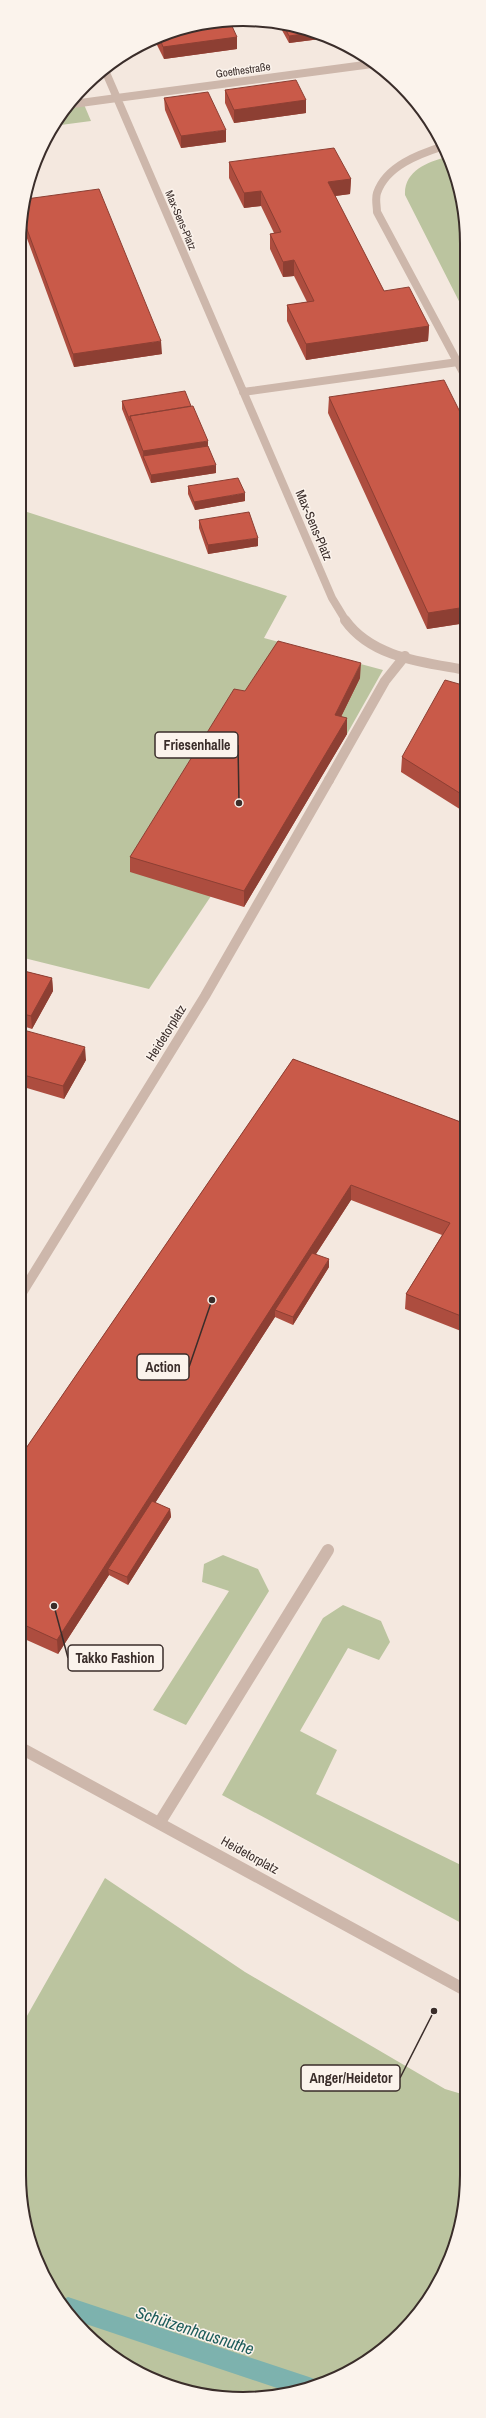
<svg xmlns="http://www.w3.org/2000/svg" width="486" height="2418" font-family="'Archivo Narrow',sans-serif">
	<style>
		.green { fill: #bbc49f }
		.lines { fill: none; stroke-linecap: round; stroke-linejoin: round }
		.stream { fill: #7db2ae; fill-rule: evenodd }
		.service-far2 { stroke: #cdb7ab; stroke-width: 8 }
		.service-far1 { stroke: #cdb7ab; stroke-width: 10 }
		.service { stroke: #cdb7ab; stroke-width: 12 }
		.minor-far1 { stroke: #cdb7ab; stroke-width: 8 }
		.minor { stroke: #cdb7ab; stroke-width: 10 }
		.tertiary { stroke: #cdb7ab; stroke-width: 12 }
		.wall { fill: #ad4d3f }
		.shaded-wall { fill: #8d3f33 }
		.building { fill: #c95a49; stroke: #8d3f33 }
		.labels { text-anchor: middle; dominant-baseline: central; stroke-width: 3; stroke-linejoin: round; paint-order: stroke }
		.far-street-label { font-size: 11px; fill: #3a2d2a; stroke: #fbf3ec }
		.street-label { font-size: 13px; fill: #3a2d2a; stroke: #fbf3ec }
		.near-water-label { font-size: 17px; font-style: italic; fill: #1e5d5b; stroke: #fbf3ec }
		.rim { fill: none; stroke: #3a2d2a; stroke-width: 2 }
		.leader { fill: none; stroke: #3a2d2a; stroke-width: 1.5 }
		.callout-dot { fill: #3a2d2a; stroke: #fbf3ec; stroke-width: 1.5 }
		.callout { fill: #fbf3ec; stroke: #3a2d2a; stroke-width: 1.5 }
		.callout-label { font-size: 14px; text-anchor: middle; font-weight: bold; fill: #3a2d2a }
	</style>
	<rect width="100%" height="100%" fill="#f4e8df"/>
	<!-- green -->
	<path class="green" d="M80,95L91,121L53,126Z
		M447,157L467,228L466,315L405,195C404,171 427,162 447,157Z
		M21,510L287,596L264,638L383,670L347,734L211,896L149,989L20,957Z
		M223,1555L258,1569L269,1591L186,1725L153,1710L229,1591L202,1582L204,1564Z
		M343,1605L381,1621L390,1642L379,1660L348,1648L300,1731L337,1750L316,1794L465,1867V1925L222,1795L323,1618Z
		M105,1878L245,1972L445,2089L465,2095V2204L437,2287L391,2344L315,2387L229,2399L144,2376L84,2333L36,2261L19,2175V2030Z"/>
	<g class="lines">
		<!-- stream -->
		<path class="stream" d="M68,2297L309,2377L317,2380L318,2385L286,2391L77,2321L62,2300Z"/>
		<!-- service-far2 -->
		<path class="service-far2" d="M73,104L117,98L104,68"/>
		<!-- service-far1 -->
		<path class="service-far1" d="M329,780L385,681L405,656"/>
		<!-- service -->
		<path class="service" d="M160,1822L328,1550"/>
		<!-- minor-far1 -->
		<path class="minor-far1" d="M444,146C419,154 386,166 377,193C375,199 377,206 377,212L466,378
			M243,392L458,362
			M346,621L332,598L117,98L372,64"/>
		<!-- minor -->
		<path class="minor" d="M345,620C372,658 423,662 466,670
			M20,1296L205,996L329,780"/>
		<!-- tertiary -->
		<path class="tertiary" d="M19,1747L465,1990"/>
	</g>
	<!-- wall -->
	<path class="wall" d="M278,23L328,38L289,43Z
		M185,27L237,37V49L164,59L155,41Z
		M225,90L306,100V113L234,123L225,103Z
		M164,98L226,142L181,148L165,110Z
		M229,162L351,179L350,194L335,196L384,291L429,326L428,341L306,360L287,321V305L307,302L294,276L283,277L270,249V234L274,233L261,206L244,208L229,178Z
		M26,199L162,354L74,367L21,222V214Z
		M329,397L466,424V623L427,629L328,413Z
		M122,401L208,446L216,473L151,483L122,409Z
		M188,486L245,501L195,510L188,494Z
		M199,520L258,546L208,554L199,528Z
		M360,678L341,717L347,734L244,907L130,872V857L245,691Z
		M466,686V813L401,772L402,757Z
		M20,970L52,978L53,991L32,1029L20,1025Z
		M20,1029L86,1060L64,1099L20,1086Z
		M293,1059L466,1124V1333L405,1309L406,1294L442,1235L351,1200L316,1254L329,1267L293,1325L275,1317L155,1503L170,1509L171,1517L128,1585L109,1575L58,1654L20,1637V1457Z"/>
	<!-- shaded-wall -->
	<path class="shaded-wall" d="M311,33L328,38L289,43V36Z
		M237,37V49L164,59L163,47Z
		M306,100V113L234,123V110Z
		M226,130V142L181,148V136Z
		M351,179L350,194L328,197V182Z
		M261,191V206L244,208V193Z
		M294,260V276L283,277V262Z
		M429,326L428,341L306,360V344Z
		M161,341L162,354L74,367L73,354Z
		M208,441V454L143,456L144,464L143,451Z
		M216,465V473L151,483V475Z
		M245,493V501L195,510L194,502Z
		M258,538V546L208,554V545Z
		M466,607V623L427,629L428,613Z
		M361,663L360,678L334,731L335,715Z
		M347,718V734L244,907V891Z
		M52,978L53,991L32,1029L31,1016Z
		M85,1047L86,1060L64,1099L63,1086Z
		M351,1185V1200L279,1311L275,1310V1317L112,1570L108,1569L109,1575L58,1654L57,1640Z
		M329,1259V1267L293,1325V1317Z
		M170,1509L171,1517L128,1585L127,1577Z
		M25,1873L26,1884L19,1893V1880Z"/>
	<!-- building -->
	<path class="building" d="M231,24L237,37L163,47L160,39L185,27Z
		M283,24L311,33L289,36Z
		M296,80L306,100L234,110L225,90Z
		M208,92L226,130L181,136L164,98Z
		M334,148L351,179L328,182L384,291L409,287L429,326L306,344L287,305L314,301L294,260L283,262L277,249L270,234L281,232L261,191L244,193L229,162Z
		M99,189L161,341L73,354L21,213L26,199Z
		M444,380L466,424V607L428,613L329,397Z
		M185,391L191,406L130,416V421L122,401Z
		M193,406L208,441L143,451L130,416Z
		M208,446L216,465L151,475L143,456Z
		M238,478L245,493L194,502L188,486Z
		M249,512L258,538L208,545L199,520Z
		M278,641L361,663L335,715L347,718L244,891L130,857L234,689L245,691Z
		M445,680L466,686V797L402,757Z
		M20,970L52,978L31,1016L20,1013Z
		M20,1029L85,1047L63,1086L20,1074Z
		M293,1059L466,1124V1318L406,1294L450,1223L351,1185L57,1640L20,1623V1457Z
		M312,1253L329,1259L293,1317L275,1310Z
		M152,1501L170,1509L127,1577L108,1569Z
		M19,1870L25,1873L19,1880Z"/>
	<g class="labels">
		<!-- far-street labels -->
		<g class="far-street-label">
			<text transform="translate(243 70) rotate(-8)">Goethestraße</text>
			<text transform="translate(181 220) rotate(67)">Max-Sens-Platz</text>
		</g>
		<!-- street labels -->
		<g class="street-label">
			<text transform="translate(314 525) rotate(67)">Max-Sens-Platz</text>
			<text transform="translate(166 1033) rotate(-58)">Heidetorplatz</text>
			<text transform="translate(250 1855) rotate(29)">Heidetorplatz</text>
		</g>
		<!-- near-water labels -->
		<g class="near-water-label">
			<text transform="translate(195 2330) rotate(18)">Schützenhausnuthe</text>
		</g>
	</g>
	<!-- crop -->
	<path d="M0 0H486V2418H0ZM243 26H243A217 217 0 0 1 460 243V2175A217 217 0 0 1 243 2392H243A217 217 0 0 1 26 2175V243A217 217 0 0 1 243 26Z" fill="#fbf3ec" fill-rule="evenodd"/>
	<path class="rim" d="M243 26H243A217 217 0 0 1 460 243V2175A217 217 0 0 1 243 2392H243A217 217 0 0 1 26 2175V243A217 217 0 0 1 243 26Z"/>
	<!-- callouts -->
	<path class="leader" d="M239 803L238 745M212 1300L189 1367M54 1606L68 1658M434 2011L400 2078"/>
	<g class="callout-dot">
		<circle cx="239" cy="803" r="4"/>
		<circle cx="212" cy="1300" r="4"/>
		<circle cx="54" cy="1606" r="4"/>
		<circle cx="434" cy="2011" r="4"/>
	</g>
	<g class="callout">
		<rect x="155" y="732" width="83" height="26" rx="4"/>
		<rect x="137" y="1354" width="52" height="26" rx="4"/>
		<rect x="68" y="1645" width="95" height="26" rx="4"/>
		<rect x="301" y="2065" width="99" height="26" rx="4"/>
	</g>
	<g class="callout-label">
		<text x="197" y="750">Friesenhalle</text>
		<text x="163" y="1372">Action</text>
		<text x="115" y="1663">Takko Fashion</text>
		<text x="351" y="2083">Anger/Heidetor</text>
	</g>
</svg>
